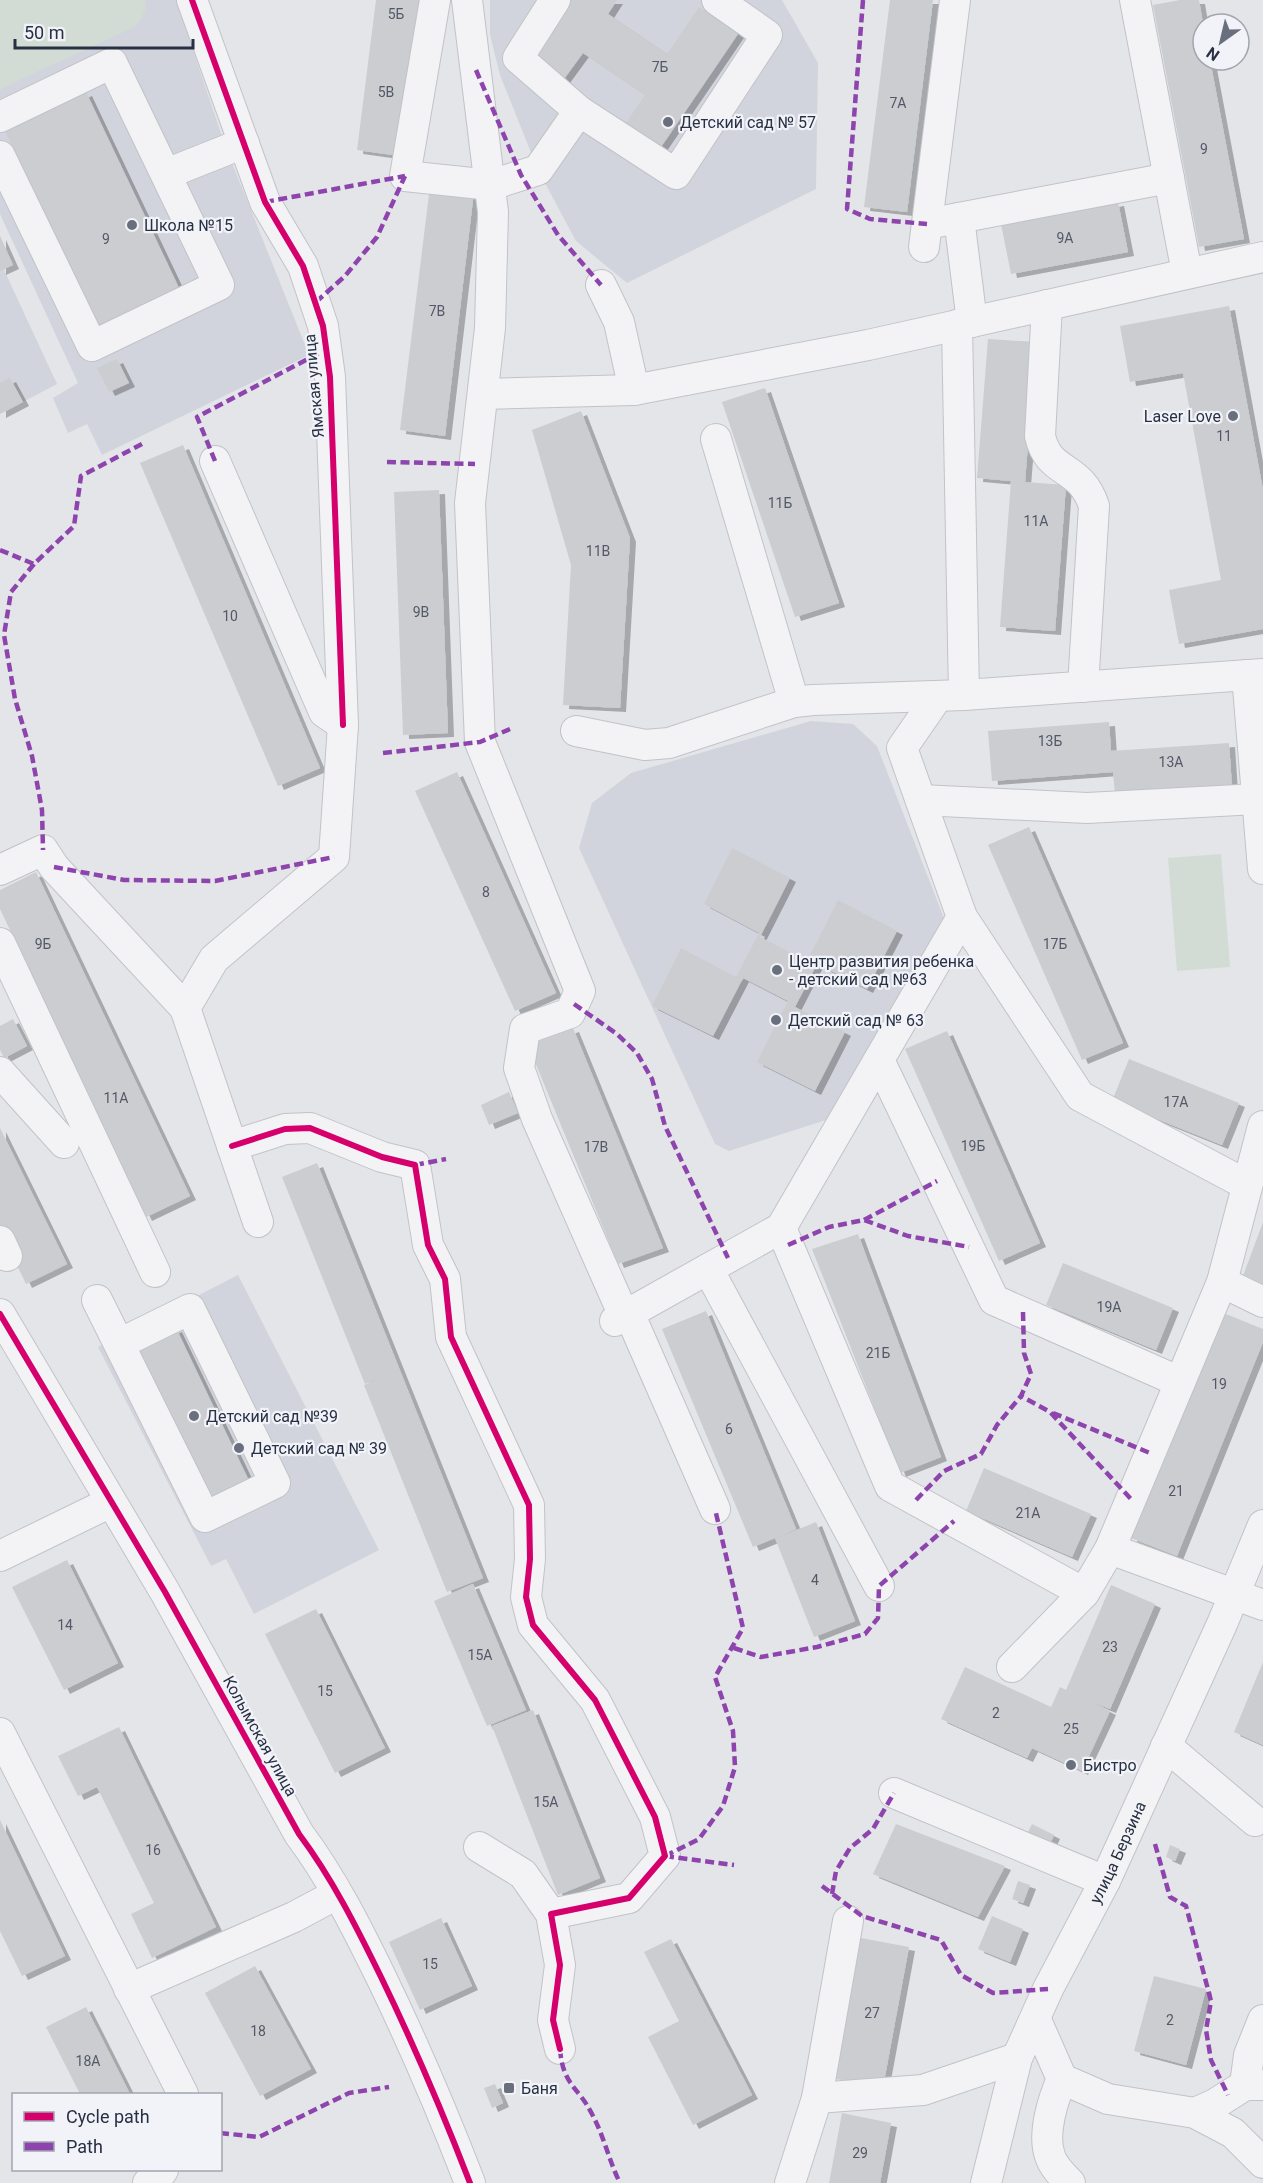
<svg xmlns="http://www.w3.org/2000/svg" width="1263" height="2183" font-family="Roboto,sans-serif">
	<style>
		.built { fill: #d1d4dc }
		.green { fill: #d2dcd4 }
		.building { fill: #cbcdd1; filter: url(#shadow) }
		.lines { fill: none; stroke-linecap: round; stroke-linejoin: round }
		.minor-casing { stroke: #c1c3c7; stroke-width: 32 }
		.minor { stroke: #f3f3f5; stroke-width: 30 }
		.quiet { stroke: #8e44ad; stroke-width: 4.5; stroke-dasharray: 9 4.5; stroke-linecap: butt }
		.cycleway-casing { stroke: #f1f3f8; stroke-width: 10 }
		.cycleway { stroke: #d6006c; stroke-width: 6 }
		.poi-dot { fill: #696f7d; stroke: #f1f3f8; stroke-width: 2 }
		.labels { text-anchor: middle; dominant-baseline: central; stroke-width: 4.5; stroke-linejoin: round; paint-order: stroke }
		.number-label { font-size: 14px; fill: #525867 }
		.poi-label { font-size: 16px; fill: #283043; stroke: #f1f3f8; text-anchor: start }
		.street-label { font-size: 16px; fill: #283043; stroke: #f1f3f8 }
	</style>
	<defs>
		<filter id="shadow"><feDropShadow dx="6" dy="4" stdDeviation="0" flood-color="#0004"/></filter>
	</defs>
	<rect width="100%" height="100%" fill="#e3e5e9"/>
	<!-- built -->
	<path class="built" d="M0,0H176L226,148L309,355L102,455L87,424L68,433L53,398L78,383L0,214Z
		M490,0H782L818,63L816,189L627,283L576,241L538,170L500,75L490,35Z
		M0,236L13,265L4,270L57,384L0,414Z
		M811,721L853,724L877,746L947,926L829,1119L729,1151L715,1144L579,848L592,803L631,773Z
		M238,1275L379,1550L254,1614L226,1559L211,1566L98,1347Z"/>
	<!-- green -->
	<path class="green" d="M0,0H145C147,11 142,19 134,27L0,89Z
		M1221,854L1230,967L1177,971L1168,858Z"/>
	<!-- building -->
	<path class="building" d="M376,0H420L400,156L357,150Z
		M564,0H617L608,14L667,54L699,7L738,34L661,147L626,123L645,95L583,53L564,79L527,54Z
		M890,0H933L907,212L864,207Z
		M1180,0H1199L1203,24V60H1210L1244,239L1199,247L1153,5Z
		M86,92L179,288L99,326L5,131Z
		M430,186L474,191L445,436L400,430Z
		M1118,202L1128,252L1011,274L1001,224Z
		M0,236L13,265L0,271Z
		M1229,306L1263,490V629L1179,644L1169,590L1221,580L1183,373L1130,382L1120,326Z
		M988,339L1036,342L1025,482L1066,485L1055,631L1000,627L1011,481L977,478Z
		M117,359L129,383L109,392L97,368Z
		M10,378L23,402L0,414V383Z
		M765,388L839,603L795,617L722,402Z
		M581,411L630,538L620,708L563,705L571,565L532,430Z
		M183,445L320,768L278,786L140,463Z
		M439,490L448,733L403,735L394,492Z
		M1109,722L1111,751L1229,743L1232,787L1115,795L1113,772L992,781L988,731Z
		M457,772L556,993L515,1011L415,791Z
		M1029,827L1123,1043L1082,1060L988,845Z
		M732,848L790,878L760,937L807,961L838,900L897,931L867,989L817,964L795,1007L845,1032L815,1091L757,1062L788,1001L743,978L713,1036L652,1006L681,948L736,977L759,933L704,904Z
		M36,872L190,1196L146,1217L0,909V890Z
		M13,1019L27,1046L4,1058L0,1050V1026Z
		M573,1028L663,1248L618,1264L528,1045Z
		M947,1031L1040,1243L999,1261L905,1049Z
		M1129,1059L1239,1103L1222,1145L1112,1101Z
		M509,1092L518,1113L489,1125L481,1105Z
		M0,1128L67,1264L26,1284L0,1230Z
		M317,1163L483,1578L447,1592L364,1385L392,1374L365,1384L282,1177Z
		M1263,1222V1285L1243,1276Z
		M858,1234L941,1457L900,1473L812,1249Z
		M1063,1263L1173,1308L1156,1350L1046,1305Z
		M706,1311L796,1529L777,1538L816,1522L855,1621L814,1637L775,1538L753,1547L662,1329Z
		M1221,1312L1263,1329V1342L1177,1556L1131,1538Z
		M176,1328L251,1485L211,1504L136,1347Z
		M984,1468L1091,1514L1072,1557L966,1511Z
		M67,1560L118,1663L64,1690L12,1587Z
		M473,1584L526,1710L487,1726L434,1601Z
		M1111,1585L1155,1604L1110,1709L1092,1702L1110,1711L1082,1771L1032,1748L1027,1758L941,1719L965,1667L1051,1707L1060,1687L1066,1690Z
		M316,1609L385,1748L335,1773L265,1634Z
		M1263,1662V1745L1234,1732Z
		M533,1710L600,1878L558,1895L492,1726Z
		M119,1727L216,1927L152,1958L131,1914L154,1903L97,1787L78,1796L58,1756Z
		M0,1820L65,1956L22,1976L0,1931Z
		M896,1824L1005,1866L978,1917L873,1874Z
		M1032,1824L1054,1835L1046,1853L1023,1842Z
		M1170,1845L1180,1849L1175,1861L1166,1857Z
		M1018,1881L1030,1885L1023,1903L1012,1899Z
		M992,1916L1023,1929L1010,1962L978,1949Z
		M441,1918L472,1986L420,2010L389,1942Z
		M861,1938L909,1947L883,2087L835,2079Z
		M671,1939L752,2095L693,2125L648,2037L679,2021L644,1952Z
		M255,1966L311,2069L260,2096L205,1993Z
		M1154,1976L1206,1989L1186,2065L1134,2051Z
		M86,2007L130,2094H80L46,2027Z
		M495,2084L503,2103L492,2108L484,2088Z
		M842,2113L891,2123L880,2183H829Z"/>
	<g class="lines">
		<defs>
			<g id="minor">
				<path d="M192,0L265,202L303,266L323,326L330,377L343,725L334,857L214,959L185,1008L258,1222"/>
				<path d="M435,0L405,176L491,185L538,170L579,111"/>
				<path d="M467,0L493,212L490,328L470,503L480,742L580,991L570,1013L525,1029L519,1068L537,1119L624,1316"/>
				<path d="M555,0L518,58L579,111L676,174L767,35L717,0"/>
				<path d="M1135,0L1187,273"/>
				<path d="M0,117L112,63L219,285L92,346L0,156"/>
				<path d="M166,174L244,143"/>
				<path d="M959,218L972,322"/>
				<path d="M927,224L1169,178"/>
				<path d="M924,247L955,0"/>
				<path d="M601,285L619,322L634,390"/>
				<path d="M1047,305L1040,436C1049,476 1080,463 1094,506L1083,687"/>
				<path d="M957,325L964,695"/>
				<path d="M484,394L634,390L868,345L1263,257"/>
				<path d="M716,439L794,702"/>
				<path d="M215,461L324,712L343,725"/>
				<path d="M1247,675L1263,869"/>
				<path d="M576,731L645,745L669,743L794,702L813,700L964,695L1263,674"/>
				<path d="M921,800L1087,808L1257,799"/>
				<path d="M0,870L43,850L54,867L185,1008"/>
				<path d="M962,917L1080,1096L1247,1185"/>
				<path d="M0,943L155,1272"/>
				<path d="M879,1060L994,1300L1180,1382"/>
				<path d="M0,1072L64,1143"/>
				<path d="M232,1146L285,1129L310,1128L382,1157L415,1165L428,1245L445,1279L451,1337L529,1505L530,1559L526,1597L533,1625L595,1700L655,1817L665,1856L629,1898L551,1914"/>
				<path d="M781,1228L890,1486L1084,1593L1110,1549L1222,1282L1263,1126"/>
				<path d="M0,1241L7,1256"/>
				<path d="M708,1269L879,1586"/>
				<path d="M1222,1282L1263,1302"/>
				<path d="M97,1300L205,1517L275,1483L190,1309L119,1344"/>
				<path d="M629,1313L715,1509"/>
				<path d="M0,1314L165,1592L299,1834C332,1878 357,1928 381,1977C414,2045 443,2113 470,2183"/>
				<path d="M615,1321L781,1228L962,917L902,748L938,696"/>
				<path d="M1110,1549L1263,1605"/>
				<path d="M0,1556L111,1502"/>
				<path d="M1012,1667L1084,1593"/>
				<path d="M0,1733L183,2094"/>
				<path d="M1166,1746L1255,1821"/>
				<path d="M894,1793L1105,1881"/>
				<path d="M479,1847L523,1874L551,1914L560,1965L553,2020L560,2049"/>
				<path d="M129,1989L294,1917L337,1894"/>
				<path d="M1036,2020L1062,2079L1108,2099L1195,2113L1233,2133L1263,2163"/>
				<path d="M1062,2079C1053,2099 1042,2134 1050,2156C1053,2166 1062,2175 1070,2183"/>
				<path d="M1245,2085L1249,2055L1263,2020"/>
				<path d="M817,2098L848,1921"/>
				<path d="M1195,2113L1215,2104L1245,2085H1263"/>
				<path d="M148,2183L158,2177L163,2170"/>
				<path d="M790,2183L817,2098L923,2090L1017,2058"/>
				<path id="s1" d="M986,2183L1017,2058L1048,1989L1105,1881L1222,1624L1263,1525"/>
			</g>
		</defs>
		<!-- minor casing -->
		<use href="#minor" class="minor-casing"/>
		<!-- minor -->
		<use href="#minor" class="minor"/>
		<!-- quiet -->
		<path class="quiet" d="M863,0L847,209L870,219L927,224
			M476,70L521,175L558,235L601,285
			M265,202L405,176
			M316,302L345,276L377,237L405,176
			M215,461L197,417L327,349
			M387,462L475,464
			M0,550L34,564L74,526L81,476L142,444
			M34,564L11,592L4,635L15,699L32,756L42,810L43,850
			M383,753L480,742L510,729
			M54,867L124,880L215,881L334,857
			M574,1004L617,1034L637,1053L652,1079L665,1126L728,1258
			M415,1165L446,1159
			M864,1220L937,1181
			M788,1245L829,1227L864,1220L908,1236L969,1247
			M1023,1312L1024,1353L1031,1374L1021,1396L1050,1412L1131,1499
			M1053,1413L1150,1453
			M916,1500L944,1471L981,1454L997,1425L1021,1396
			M734,1648L761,1657L817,1647L865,1634L878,1618L879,1586L954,1521
			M1155,1844L1170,1897L1186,1906L1211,2001L1206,2030L1211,2060L1228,2095
			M665,1856L699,1839L723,1806L735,1767L733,1731L715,1677L743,1628L715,1509
			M665,1856L734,1865
			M822,1886L862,1916L941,1940L961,1975L993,1993L1048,1989
			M832,1894L836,1871L850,1848L873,1829L894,1793
			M560,2049C563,2086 578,2086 592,2114C604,2136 609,2161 620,2183
			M220,2133L259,2137L349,2093L389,2087"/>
		<defs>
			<path id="cycleway" d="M192,0L265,202L303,266L323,326L330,377L343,725
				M232,1146L285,1129L310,1128L382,1157L415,1165L428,1245L445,1279L451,1337L529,1505L530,1559L526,1597L533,1625L595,1700L655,1817L665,1856L629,1898L551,1914L560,1965L553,2020L560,2049
				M0,1314L165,1592L299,1834C332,1878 357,1928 381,1977C414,2045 443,2113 470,2183"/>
		</defs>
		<!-- cycleway casing -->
		<use href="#cycleway" class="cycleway-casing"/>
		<!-- cycleway -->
		<use href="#cycleway" class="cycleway"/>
	</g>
	<!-- markers -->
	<g class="poi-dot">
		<circle cx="668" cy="122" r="6"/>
		<circle cx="132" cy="225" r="6"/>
		<circle cx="1233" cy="416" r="6"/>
		<circle cx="777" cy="970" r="6"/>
		<circle cx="776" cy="1020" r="6"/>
		<circle cx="194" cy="1416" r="6"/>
		<circle cx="239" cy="1448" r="6"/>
		<circle cx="1071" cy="1765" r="6"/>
		<rect x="503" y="2082" width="12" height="12" rx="3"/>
	</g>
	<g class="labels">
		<!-- number labels -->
		<g class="number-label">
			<text x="396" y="14">5Б</text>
			<text x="660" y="67">7Б</text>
			<text x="386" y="92">5В</text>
			<text x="898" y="103">7А</text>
			<text x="1204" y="149">9</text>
			<text x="1065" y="238">9А</text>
			<text x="106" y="239">9</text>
			<text x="437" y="311">7В</text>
			<text x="1224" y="436">11</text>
			<text x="780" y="503">11Б</text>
			<text x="1036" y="521">11А</text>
			<text x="598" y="551">11В</text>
			<text x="421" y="612">9В</text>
			<text x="230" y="616">10</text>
			<text x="1050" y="741">13Б</text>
			<text x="1171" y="762">13А</text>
			<text x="486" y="892">8</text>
			<text x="43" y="944">9Б</text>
			<text x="1055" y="944">17Б</text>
			<text x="116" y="1098">11А</text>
			<text x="1176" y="1102">17А</text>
			<text x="973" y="1146">19Б</text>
			<text x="596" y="1147">17В</text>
			<text x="1109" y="1307">19А</text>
			<text x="878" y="1353">21Б</text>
			<text x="1219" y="1384">19</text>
			<text x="729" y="1429">6</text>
			<text x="1176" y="1491">21</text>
			<text x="1028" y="1513">21А</text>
			<text x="815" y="1580">4</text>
			<text x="65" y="1625">14</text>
			<text x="1110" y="1647">23</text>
			<text x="480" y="1655">15А</text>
			<text x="325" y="1691">15</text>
			<text x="996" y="1713">2</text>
			<text x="1071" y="1729">25</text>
			<text x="546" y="1802">15А</text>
			<text x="153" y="1850">16</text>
			<text x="430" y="1964">15</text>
			<text x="872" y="2013">27</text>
			<text x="1170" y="2020">2</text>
			<text x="258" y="2031">18</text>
			<text x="88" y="2061">18А</text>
			<text x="860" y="2153">29</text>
		</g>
		<!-- poi labels -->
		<g class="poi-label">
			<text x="680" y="122">Детский сад № 57</text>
			<text x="144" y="225">Школа №15</text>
			<text x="1221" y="416" text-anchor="end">Laser Love</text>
			<text x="789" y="961">Центр развития ребенка<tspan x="789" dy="18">- детский сад №63</tspan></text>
			<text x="788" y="1020">Детский сад № 63</text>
			<text x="206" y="1416">Детский сад №39</text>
			<text x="251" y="1448">Детский сад № 39</text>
			<text x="1083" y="1765">Бистро</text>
			<text x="521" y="2088">Баня</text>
		</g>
		<!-- street labels -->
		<g class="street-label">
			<text transform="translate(314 386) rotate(-95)">Ямская улица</text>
			<text transform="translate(260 1736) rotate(61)">Колымская улица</text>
			<text stroke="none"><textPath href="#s1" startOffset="358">улица Берзина</textPath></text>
		</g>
	</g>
	<!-- legend -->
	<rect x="12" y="2093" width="210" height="78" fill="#f1f3f8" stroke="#a1a5b0" stroke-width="1.5"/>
	<rect x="24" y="2112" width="30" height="9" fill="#d6006c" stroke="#a1a5b0" stroke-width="1.5"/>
	<text x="66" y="2123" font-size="18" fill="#283043">Cycle path</text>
	<rect x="24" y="2142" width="30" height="9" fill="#8e44ad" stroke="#a1a5b0" stroke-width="1.5"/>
	<text x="66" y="2153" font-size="18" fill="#283043">Path</text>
	<!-- north arrow -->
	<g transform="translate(1221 42) rotate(214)"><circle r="28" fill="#f1f3f8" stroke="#a1a5b0" stroke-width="1.5"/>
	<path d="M0-4.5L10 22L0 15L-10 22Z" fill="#696f7d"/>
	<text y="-9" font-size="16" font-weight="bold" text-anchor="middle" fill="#283043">N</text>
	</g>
	<!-- scale -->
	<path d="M15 39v9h178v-9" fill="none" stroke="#283043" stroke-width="3"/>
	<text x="24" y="39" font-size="18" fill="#283043" stroke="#f1f3f8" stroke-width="4.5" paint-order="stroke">50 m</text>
</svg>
